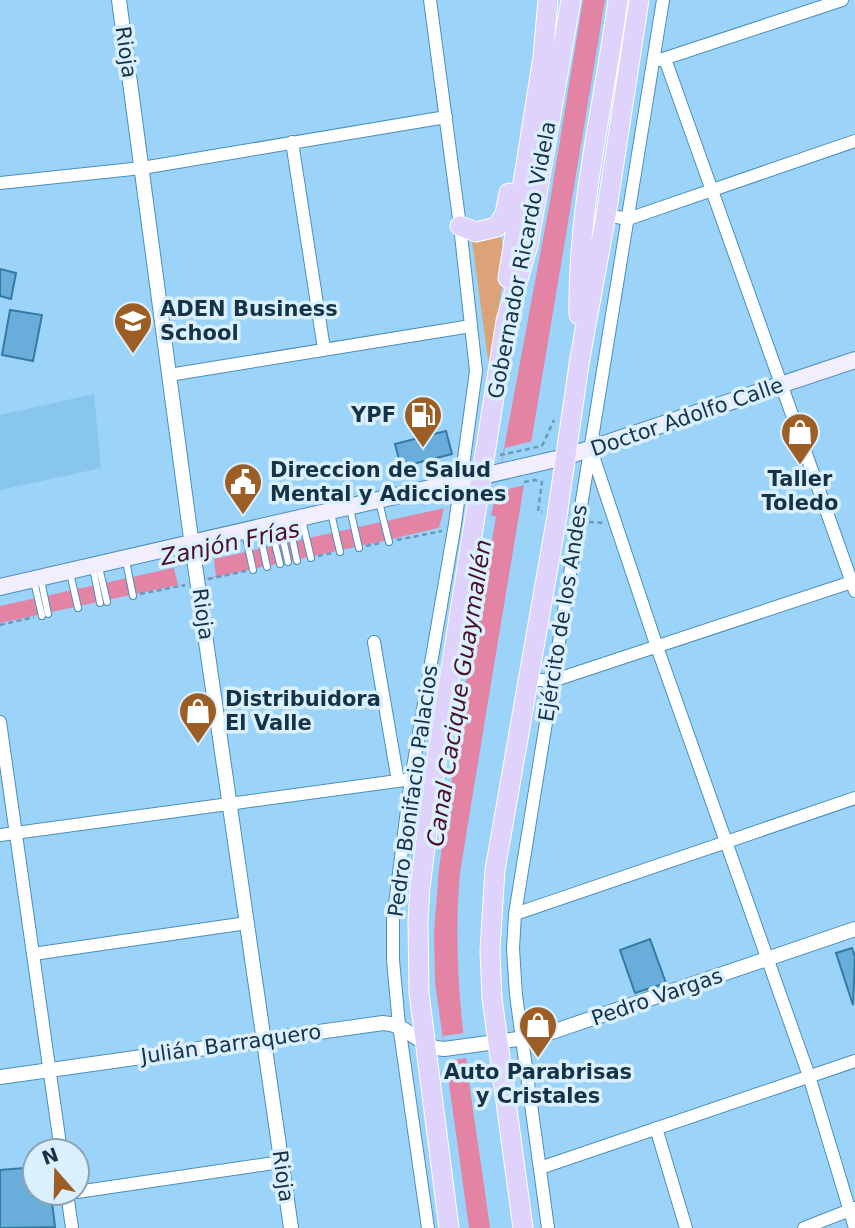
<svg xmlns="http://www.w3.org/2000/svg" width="855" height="1228" font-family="'DejaVu Sans',sans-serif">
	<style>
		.built { fill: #89c6ed }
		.green { fill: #dba377 }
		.water { fill: #e384a5 }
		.pier { fill: #9cd3f8 }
		.building { fill: #69aedb; stroke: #337aa4; stroke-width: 2 }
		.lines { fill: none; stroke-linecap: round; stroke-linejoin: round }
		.service-casing { stroke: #4a90bb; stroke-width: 8 }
		.minor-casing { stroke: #4a90bb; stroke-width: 14 }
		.tertiary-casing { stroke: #4a90bb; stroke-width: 16 }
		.secondary-casing { stroke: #4a90bb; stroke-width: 18 }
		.trunk-casing { stroke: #fff; stroke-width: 21 }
		.path { stroke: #6b99b7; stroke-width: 2.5; stroke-dasharray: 5 3.5; stroke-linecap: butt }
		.service { stroke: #fff; stroke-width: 6 }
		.minor { stroke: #fff; stroke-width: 12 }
		.tertiary { stroke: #fff; stroke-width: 14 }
		.secondary { stroke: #f3eefe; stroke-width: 16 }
		.trunk { stroke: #dfd3fc; stroke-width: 19 }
		.labels { text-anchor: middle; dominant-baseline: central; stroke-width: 7; stroke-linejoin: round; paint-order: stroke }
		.street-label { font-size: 21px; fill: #153345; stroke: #dbf0fe }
		.poi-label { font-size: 21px; font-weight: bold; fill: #153345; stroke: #dbf0fe; text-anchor: start }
		.water-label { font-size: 23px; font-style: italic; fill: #4a0f29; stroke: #dbf0fe }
	</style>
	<rect width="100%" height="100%" fill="#9cd3f8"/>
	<!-- built -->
	<path class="built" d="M94,394L101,468L0,490V415Z"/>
	<!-- green -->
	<path class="green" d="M501,236L506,264L489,367L472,241Z"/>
	<!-- water -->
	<path class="water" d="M583,0H605C557,291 507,582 460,873C449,992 475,1111 490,1228H469L435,982L434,933L439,868L465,687L496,517L491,515L388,540L0,623V606L495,497L550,201Z"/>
	<!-- pier -->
	<path class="pier" d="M533,441L525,485L496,492L505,448Z
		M495,497L491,515L439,528L444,508Z
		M214,559L216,576L178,585L174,568Z
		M464,1033L467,1058L446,1061L443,1036Z"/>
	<!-- building -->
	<path class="building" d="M0,269L16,273L11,299L0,296Z
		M10,310L42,315L33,361L2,355Z
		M446,431L452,454L401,467L395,444Z
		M650,939L666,983L635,993L620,950Z
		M852,948L855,957L853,1005L836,953Z
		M35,1167V1193H51L55,1227L0,1228V1170Z"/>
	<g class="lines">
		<defs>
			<path id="service" d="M379,502L389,542
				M350,509L359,548
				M331,513L340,552
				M302,520L311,558
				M289,523L297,561
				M280,525L288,562
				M271,527L280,564
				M259,530L267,567
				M245,533L253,570
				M126,561L133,596
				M99,567L107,602
				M93,568L100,603
				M70,573L78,608
				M41,580L48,614
				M34,581L42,616"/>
			<path id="minor" d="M665,59L855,591
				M660,60L842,0
				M292,142L324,349
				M0,183L142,168L446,117
				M606,215L628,219L855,141
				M169,375L471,326
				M592,453L657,647L809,1076L855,1228
				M374,642L398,781
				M529,679L552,681L855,581
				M0,722L61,1151
				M0,835L434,776
				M515,914L855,798
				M33,954L247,923
				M656,1128L686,1228
				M540,1168L855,1061
				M77,1192L281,1162
				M67,1193L72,1228
				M428,1228L399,1025L393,960V920L411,779L455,524L476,371L460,226L430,0
				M548,1228L516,995L513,949L515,914L663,0
				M804,1228L855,1208"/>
			<path id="tertiary" d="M119,0L189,524L291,1228
				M0,1077L383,1023C405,1024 416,1042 436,1048L444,1049L540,1036L855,929"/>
			<path id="secondary" d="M0,587L565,457L855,360"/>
			<path id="trunk" d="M460,226L476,232L497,227L505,214L509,193
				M508,278L543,57L548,0
				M579,315C577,209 604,105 618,0
				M449,1228L419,993L418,920L420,888L434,776L506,321L528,245L571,0
				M523,1228L492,998L490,950L495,870L557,516L580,358L606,215L639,0"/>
		</defs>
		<!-- service casing -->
		<use href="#service" class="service-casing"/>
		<!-- minor casing -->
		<use href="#minor" class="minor-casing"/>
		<!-- tertiary casing -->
		<use href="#tertiary" class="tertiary-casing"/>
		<!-- secondary casing -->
		<use href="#secondary" class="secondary-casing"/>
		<!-- trunk casing -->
		<use href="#trunk" class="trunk-casing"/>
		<!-- path -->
		<path class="path" d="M542,446L554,420
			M500,455L542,446
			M524,482L535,480L542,482L538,511L542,512
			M589,522L603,523
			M397,540L442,531
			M366,546L380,543
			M318,556L332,553
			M208,579L246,571
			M140,594L185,585
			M0,625L34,617"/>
		<!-- service -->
		<use href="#service" class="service"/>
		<!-- minor -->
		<use href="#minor" class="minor"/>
		<!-- tertiary -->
		<use href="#tertiary" class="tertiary"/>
		<!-- secondary -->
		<use href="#secondary" class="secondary"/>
		<!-- trunk -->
		<use href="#trunk" class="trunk"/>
	</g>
	<!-- icons -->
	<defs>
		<symbol id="university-pin" viewBox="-11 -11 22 30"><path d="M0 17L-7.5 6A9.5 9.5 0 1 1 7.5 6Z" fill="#9d5e26" stroke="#dbf0fe"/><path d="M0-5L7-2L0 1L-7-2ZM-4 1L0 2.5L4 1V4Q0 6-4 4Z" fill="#fff"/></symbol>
		<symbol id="fuel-pin" viewBox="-11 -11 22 30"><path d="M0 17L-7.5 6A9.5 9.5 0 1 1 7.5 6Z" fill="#9d5e26" stroke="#dbf0fe"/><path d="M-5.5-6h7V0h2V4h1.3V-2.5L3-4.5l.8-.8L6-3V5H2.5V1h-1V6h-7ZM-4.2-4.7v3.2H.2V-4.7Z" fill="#fff"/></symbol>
		<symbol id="shop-pin" viewBox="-11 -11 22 30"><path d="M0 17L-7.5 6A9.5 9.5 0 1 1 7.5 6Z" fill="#9d5e26" stroke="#dbf0fe"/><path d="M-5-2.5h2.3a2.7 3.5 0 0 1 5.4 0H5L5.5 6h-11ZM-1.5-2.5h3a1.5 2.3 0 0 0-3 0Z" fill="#fff"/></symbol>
		<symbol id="civic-pin" viewBox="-11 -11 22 30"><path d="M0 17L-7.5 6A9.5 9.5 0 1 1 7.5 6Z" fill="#9d5e26" stroke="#dbf0fe"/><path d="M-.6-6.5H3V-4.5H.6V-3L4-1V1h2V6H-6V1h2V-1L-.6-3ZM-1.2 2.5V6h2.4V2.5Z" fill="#fff"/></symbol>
	</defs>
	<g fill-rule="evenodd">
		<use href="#university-pin" x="111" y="299" width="44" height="60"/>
		<use href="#fuel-pin" x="401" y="393" width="44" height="60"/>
		<use href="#shop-pin" x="778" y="410" width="44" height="60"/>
		<use href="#civic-pin" x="221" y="460" width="44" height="60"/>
		<use href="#shop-pin" x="176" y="689" width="44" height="60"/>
		<use href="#shop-pin" x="516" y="1003" width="44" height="60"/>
	</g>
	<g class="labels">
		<!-- street labels -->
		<g class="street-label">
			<text transform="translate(126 52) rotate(82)">Rioja</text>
			<text transform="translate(522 260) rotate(-79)">Gobernador Ricardo Videla</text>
			<text transform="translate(687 417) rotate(-19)">Doctor Adolfo Calle</text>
			<text transform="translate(563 613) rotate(-81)">Ejército de los Andes</text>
			<text transform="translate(203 614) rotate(82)">Rioja</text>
			<text transform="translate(413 791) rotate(-82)">Pedro Bonifacio Palacios</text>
			<text transform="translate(657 997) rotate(-19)">Pedro Vargas</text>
			<text transform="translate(231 1044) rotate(-8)">Julián Barraquero</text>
			<text transform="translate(283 1176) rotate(82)">Rioja</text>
		</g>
		<!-- poi labels -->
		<g class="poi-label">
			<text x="160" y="309">ADEN Business<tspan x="160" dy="24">School</tspan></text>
			<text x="396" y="415" text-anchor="end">YPF</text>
			<text x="270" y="470">Direccion de Salud<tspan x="270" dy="24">Mental y Adicciones</tspan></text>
			<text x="800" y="479" text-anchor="middle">Taller<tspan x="800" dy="24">Toledo</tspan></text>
			<text x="225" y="699">Distribuidora<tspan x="225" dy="24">El Valle</tspan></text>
			<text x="538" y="1072" text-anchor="middle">Auto Parabrisas<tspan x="538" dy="24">y Cristales</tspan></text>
		</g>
		<!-- water labels -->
		<g class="water-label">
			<text transform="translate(230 543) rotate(-12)">Zanjón Frías</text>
			<text transform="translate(459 693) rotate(-81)">Canal Cacique Guaymallén</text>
		</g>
	</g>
	<!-- north arrow -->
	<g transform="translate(56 1172) rotate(340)"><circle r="33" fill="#dbf0fe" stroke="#8ca4b4" stroke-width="2"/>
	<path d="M0-5L12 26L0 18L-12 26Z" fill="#9d5e26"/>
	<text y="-10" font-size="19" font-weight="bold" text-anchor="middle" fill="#153345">N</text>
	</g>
</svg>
